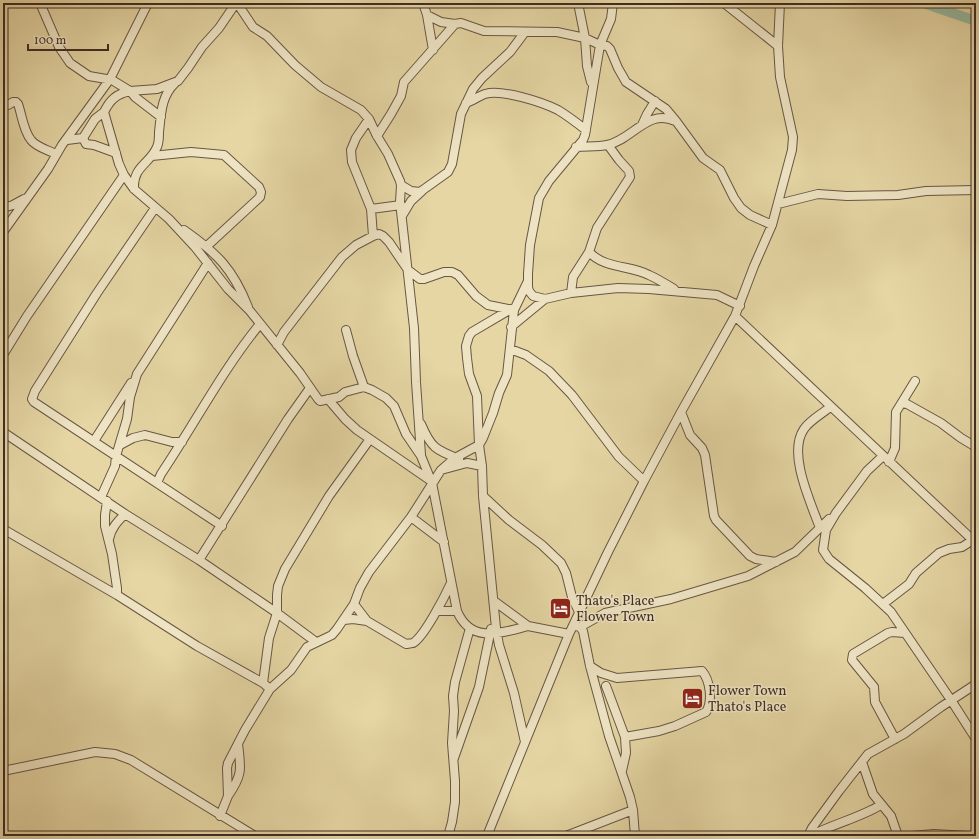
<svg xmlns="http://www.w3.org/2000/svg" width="979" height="839" font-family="Vollkorn,serif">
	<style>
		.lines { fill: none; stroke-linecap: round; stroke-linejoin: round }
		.river { stroke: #97baa0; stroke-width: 10 }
		.minor-casing { stroke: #685645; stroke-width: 10 }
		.minor { stroke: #eee4c4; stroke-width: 8 }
		.labels { text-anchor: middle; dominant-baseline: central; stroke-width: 3; stroke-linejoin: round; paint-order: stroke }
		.poi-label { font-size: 14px; fill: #3e2c25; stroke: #eee4c4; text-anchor: start }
	</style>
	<rect width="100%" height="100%" fill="#e5d6a4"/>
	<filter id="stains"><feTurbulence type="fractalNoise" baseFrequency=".005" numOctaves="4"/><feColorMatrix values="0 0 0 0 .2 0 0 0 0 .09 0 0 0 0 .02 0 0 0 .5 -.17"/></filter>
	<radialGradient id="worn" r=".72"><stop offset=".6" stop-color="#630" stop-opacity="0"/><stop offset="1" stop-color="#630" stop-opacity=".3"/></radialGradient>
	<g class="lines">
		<!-- river -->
		<path class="river" d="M923,3L976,21"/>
		<defs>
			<path id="minor" d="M40,3L59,47L70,63L89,76L112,80L130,91C116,94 110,100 104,112L119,164L124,175L134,189L169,219L195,247L228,289L250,311L300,373L318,399L320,401L334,398L339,397L345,392L364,387L372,390L386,398L394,406L406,434L421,456L432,483L457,611C471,644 501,633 528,626
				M237,3L253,27L267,36L295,65L321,87L361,110L369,119L377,136L388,154L400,181L401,185L400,202L414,328L416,382L421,455
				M423,3L427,15L441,22L455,24L461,23L484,31L557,32L585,38L600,45L585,135L583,140L549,181L539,198L530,245L528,274V287L529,291L533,296L545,299L571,293L618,288L649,289L717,295L740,306
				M578,3L585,38L587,66L591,82
				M613,3L611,19L600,45L607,46L610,49L618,68L626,82L666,109L676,121L703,158L720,170L734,198L741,208L750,215L772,225
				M724,3L778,46
				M427,15L433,50
				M130,91L157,89L178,81L188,68L202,47L219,28L236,3
				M130,91L135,97L161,117
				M466,103C472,101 479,96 485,94C502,89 542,102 558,110C568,116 577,123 586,130
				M3,105H8L13,102H16L18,104C22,115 23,130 31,140C36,147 48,150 56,154
				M369,119L356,138L351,150L352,162L371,209L373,236
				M642,125L647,114L655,101
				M377,136L391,114L401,96L404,82L455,24
				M83,138L86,144L94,145L116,153
				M67,140L83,138L95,119L104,112
				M576,147C586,146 598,147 607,145C632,140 648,108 675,121
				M152,156L191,152L224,155L259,187L261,192L260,197L207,246
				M401,185L411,191L420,192L448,172L452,164L461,114L473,89L482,78L510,52L525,32
				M134,189C133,166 149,165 157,147C159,143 159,137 159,132C161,115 161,96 175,83
				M778,204L818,194L847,196L898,195L926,191L976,190
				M3,208L13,205L24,199
				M155,208L97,293L35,391L32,399L34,402L222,526
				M371,209L401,205
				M402,216L411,201L422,191
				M184,230C217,253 233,269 248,307
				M3,232L48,169L62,145L110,79L148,3
				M589,252C605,269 630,265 649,275C658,279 666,284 674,289
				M571,293L573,277L589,252L597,228L630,177L629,171L619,160L608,145
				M511,309L472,332L469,336L466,346L467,358L469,374L477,396L479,445L482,466L483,496L496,628L499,645L514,693L525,742
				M735,316L976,543
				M511,327L545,299
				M346,330L353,356L364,387
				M277,345L284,332L342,257L356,245L373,236L379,234L383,236L389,242L408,270L420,279H424L444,272H452L458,275L476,296L488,305L513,310
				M510,349L526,355L549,371L572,395L619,457L644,481
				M3,355L27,316L124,175
				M328,399L345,419L357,430L431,481
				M902,403L907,404L941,423L961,438L976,447
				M681,412L690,435L702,448L705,455L714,516L716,520L750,556L756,559L776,562
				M421,424C431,448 436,450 459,459
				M3,432L125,514L199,560L277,613L316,642
				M94,441L131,383
				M120,445L133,438L145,435L172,442H182
				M883,456L867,471L836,513L826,530L823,550L829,559L865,588L891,612L951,700L976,739
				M889,462L895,448L896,412L915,381
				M441,470L455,458L479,445L483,438L493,413L499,393L507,375L514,310L528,281
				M157,483L161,474C194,425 223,369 260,324
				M483,496L509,520L542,545L561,563L566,573L572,597L579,612
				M101,497L115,466L116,456L127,419L130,397L137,374L208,263
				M107,501L105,515V526L112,554L117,588V595
				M411,517L444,542
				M820,528C811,503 787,453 804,429C810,420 822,414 830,407
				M3,529L117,595L197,646L263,683L270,689L245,730L228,763L227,768L228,796L220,816
				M109,539C111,528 118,521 125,514
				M199,560L288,419L310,388
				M494,601L528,626L569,634
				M354,604L367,621L406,644C407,644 412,643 413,643C424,637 445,596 451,583
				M883,604L909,584L916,573L939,553L949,549L962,547L973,540
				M437,611H457
				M344,620L353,619L367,621
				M576,626L580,627L583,631L590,666L609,736L630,797L633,810L635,836
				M580,627L605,613L671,599L748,576L795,552L829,519
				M590,666L601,673L617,678L702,671C710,680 713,701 706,712L675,726L659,731L625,737
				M263,683L269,638L277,613V595L278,586L285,569L329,496L370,439
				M606,686L625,737L626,753L622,771
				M270,689L291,670L307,647L332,635L337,629L354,604L360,588L369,572L411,517L441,470L467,463L482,466
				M895,739L875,702L874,687L852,660L853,654L888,633L892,632L905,633
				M454,758L479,687L491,629
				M862,762L873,794L891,816L898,836
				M3,771L95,752L115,754L131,760L255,836
				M228,796C243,774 241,769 238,744
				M448,836L452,822L455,802V781L452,743L454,711L453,696L455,682L470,628
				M487,836L569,634L608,552L644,481L681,412L735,316L754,266L772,225L792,150L793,137L780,77L778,46L780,3
				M566,836L633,810
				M808,836L812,828L839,791L868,754L904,734L941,707L976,684
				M810,836C833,824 859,818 881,805
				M912,836L934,834L968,836"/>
		</defs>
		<!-- minor casing -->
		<use href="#minor" class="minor-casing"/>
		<!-- minor -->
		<use href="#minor" class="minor"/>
	</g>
	<!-- icons -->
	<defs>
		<symbol id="hotel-square" viewBox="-11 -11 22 22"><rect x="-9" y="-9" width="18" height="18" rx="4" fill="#8f2418" stroke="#eee4c4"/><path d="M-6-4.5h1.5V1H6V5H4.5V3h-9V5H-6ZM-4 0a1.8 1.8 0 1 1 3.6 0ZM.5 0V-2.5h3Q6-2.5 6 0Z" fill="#fff"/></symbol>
	</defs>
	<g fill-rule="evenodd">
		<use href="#hotel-square" x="548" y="596" width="25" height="25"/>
		<use href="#hotel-square" x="680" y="686" width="25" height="25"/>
	</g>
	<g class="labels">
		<!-- poi labels -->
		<g class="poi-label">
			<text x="576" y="601">Thato's Place<tspan x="576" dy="16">Flower Town</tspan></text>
			<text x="708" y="691">Flower Town<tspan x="708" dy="16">Thato's Place</tspan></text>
		</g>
	</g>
	<!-- margin -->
	<rect width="979" height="839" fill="none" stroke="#e5d6a4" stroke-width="16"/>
	<rect x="4" y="4" width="971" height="831" fill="none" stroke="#3e2c25" stroke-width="2"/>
	<rect x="8" y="8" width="963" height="823" fill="none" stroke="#3e2c25"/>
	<!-- scale -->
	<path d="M28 44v6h80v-6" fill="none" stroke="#3e2c25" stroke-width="2"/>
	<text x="34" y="44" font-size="12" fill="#3e2c25" stroke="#eee4c4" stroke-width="3" paint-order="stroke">100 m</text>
	<rect width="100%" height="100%" filter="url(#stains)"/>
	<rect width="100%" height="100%" fill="url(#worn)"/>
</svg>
